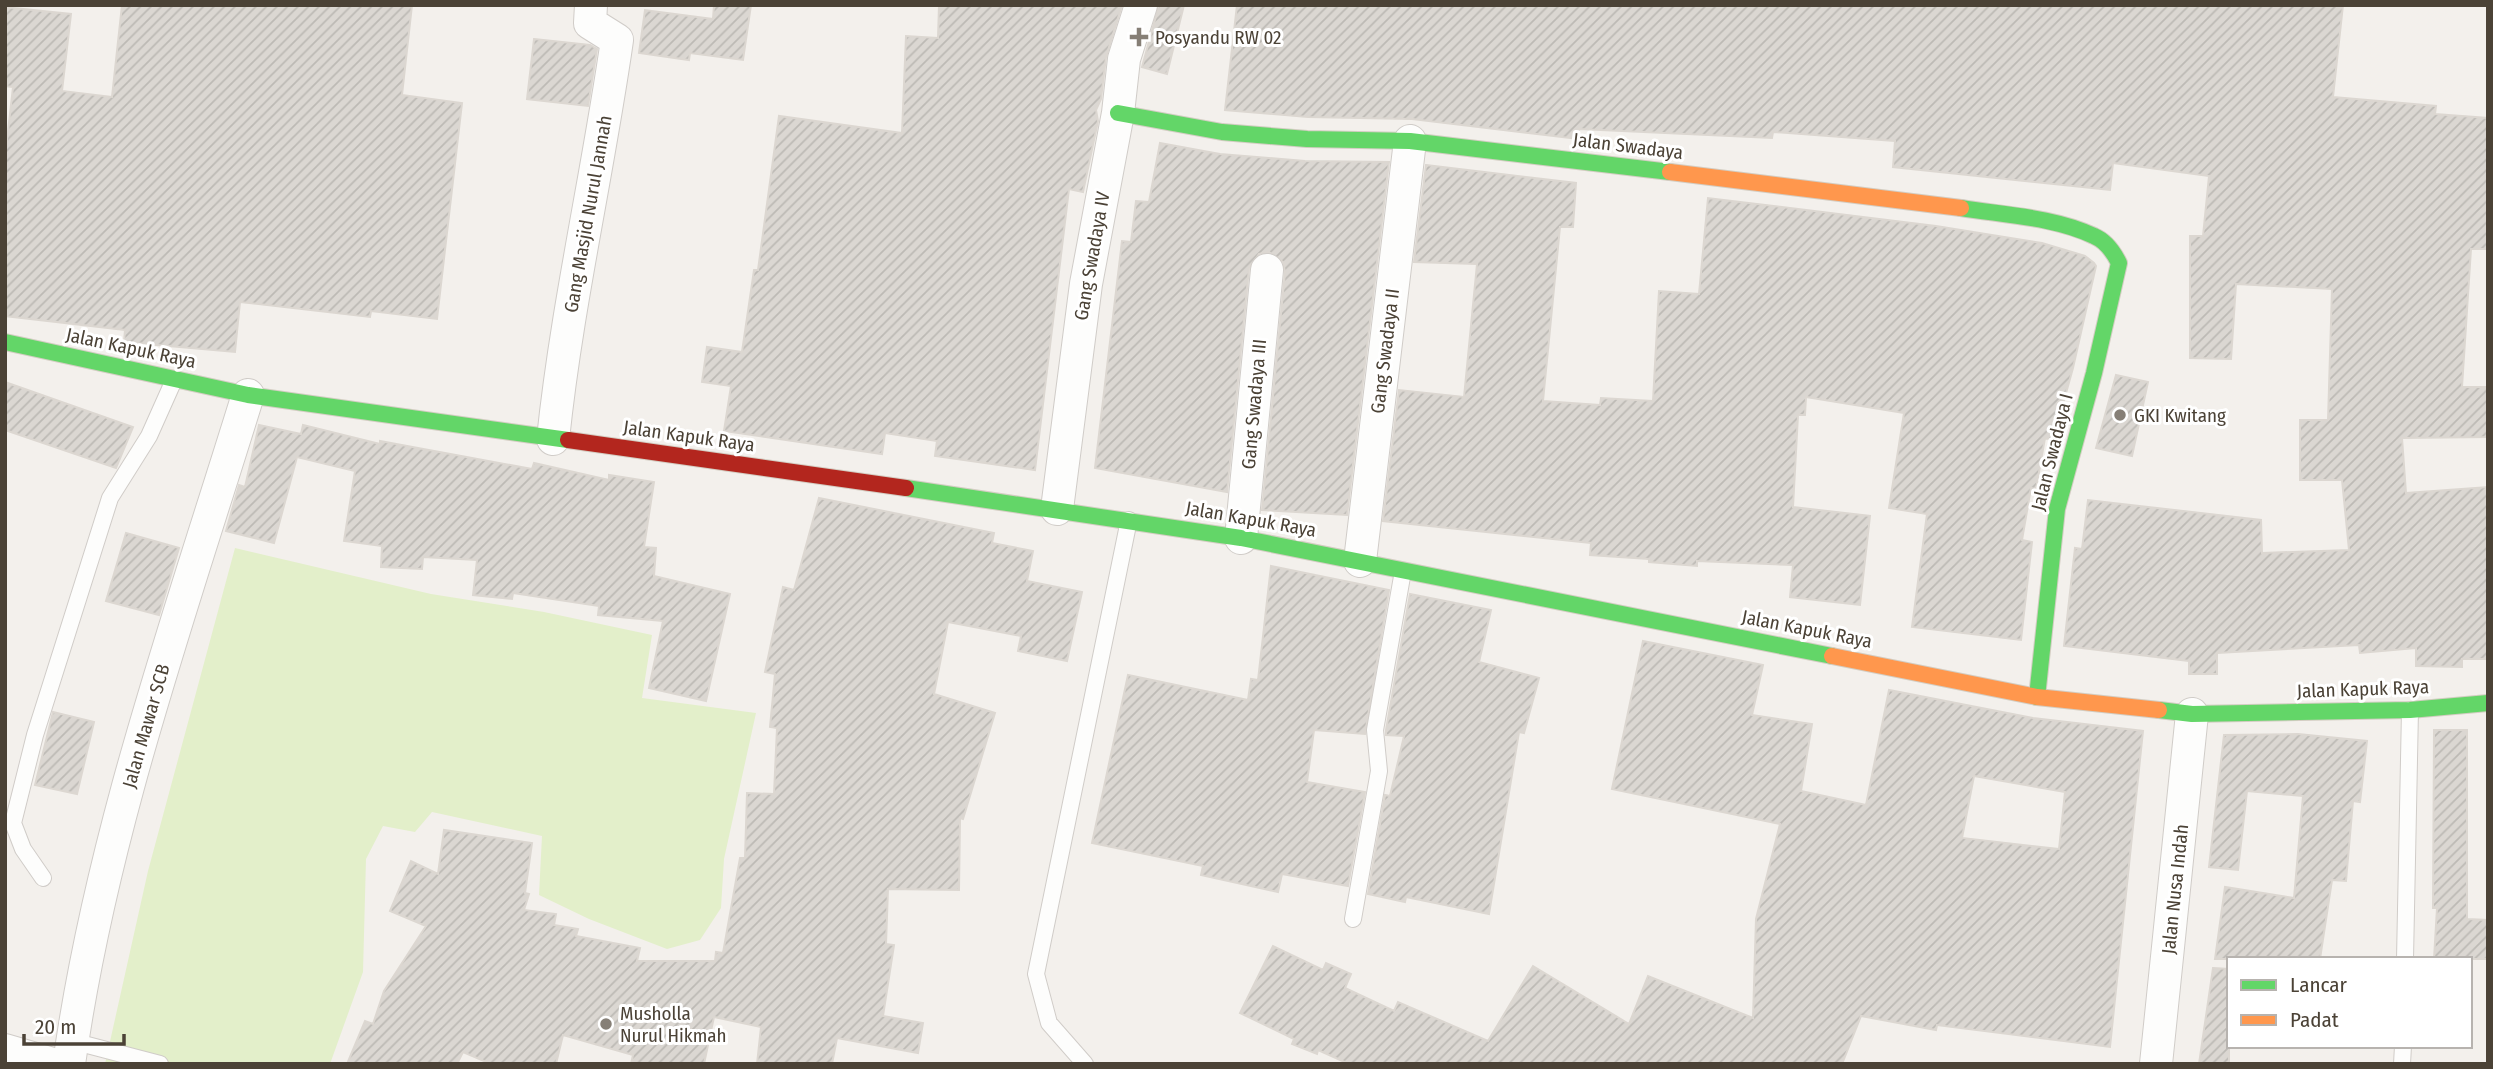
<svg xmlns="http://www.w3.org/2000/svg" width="2493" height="1069" font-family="'Fira Sans Condensed',sans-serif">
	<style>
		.green { fill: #e3efca }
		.building { fill: url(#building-hatch); stroke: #dcd7d1; stroke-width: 2; fill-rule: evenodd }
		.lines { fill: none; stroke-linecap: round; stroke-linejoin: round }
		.lane-casing { stroke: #d0ccc8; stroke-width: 18 }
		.street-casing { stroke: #d0ccc8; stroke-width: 34 }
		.fast-casing { stroke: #d3cdc2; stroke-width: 18 }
		.slow-casing { stroke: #d3cdc2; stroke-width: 18 }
		.jam-casing { stroke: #d3cdc2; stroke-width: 18 }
		.lane { stroke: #fdfdfc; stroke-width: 16 }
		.street { stroke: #fdfdfc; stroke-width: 32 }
		.fast { stroke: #63d668; stroke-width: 16 }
		.slow { stroke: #ff974d; stroke-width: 16 }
		.jam { stroke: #b3261e; stroke-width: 16 }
		.poi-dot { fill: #867f76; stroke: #fff; stroke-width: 2.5 }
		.labels { text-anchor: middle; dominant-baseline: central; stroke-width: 6; stroke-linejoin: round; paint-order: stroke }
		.poi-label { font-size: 19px; fill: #4b4236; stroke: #fff; text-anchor: start }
		.street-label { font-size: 19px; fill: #4b4236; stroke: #fff }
	</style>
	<defs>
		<pattern id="building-hatch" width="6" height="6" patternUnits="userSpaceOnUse" patternTransform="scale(1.75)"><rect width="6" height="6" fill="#dbd7d2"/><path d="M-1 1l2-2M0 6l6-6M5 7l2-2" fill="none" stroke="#bdbab5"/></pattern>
	</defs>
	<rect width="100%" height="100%" fill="#f3f0ec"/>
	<!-- green -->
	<path class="green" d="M235,548L431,594L544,612L652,635L642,698L756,713L724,859L721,908L700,940L667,949L589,919L539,895L542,836L432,812L415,832L383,826L366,859L363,972L330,1064H105L148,871Z"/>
	<!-- building -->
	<path class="building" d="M122,5H412L402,95L462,103L437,319L371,311L370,317L240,302L235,352L124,342L125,330L5,316V158L13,87L5,86V7L71,14L62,91L112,97Z
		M714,5H751L743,60L690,53L689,60L639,53L645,10L713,19Z
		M939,5H1122L1106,57L1101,99L1096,110L1098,121L1083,192L1069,189L1035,470L935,456L937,441L885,433L882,454L724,431L731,386L702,382L707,347L742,352L754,270H758L779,116L902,133L906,36L938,38Z
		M1159,5H1184L1167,74L1142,67Z
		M1237,5H2343L2333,97L2436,106L2435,114L2488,118V249H2471L2462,387H2488V437L2402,438L2406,493L2488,487V659H2462V667L2416,666V648L2360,653L2359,645L2217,653V674H2189V661L2064,646L2075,548L2082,549L2088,500L2261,520L2262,553L2349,550L2342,480H2300V420H2328L2332,289L2236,284L2231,359L2190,358V236H2203L2209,176L2113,163L2110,190L1893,167L1895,141L1773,132L1772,138L1579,129L1578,139L1412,119L1308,117L1225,110Z
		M534,39L590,45L597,49L588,106L527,99Z
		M1160,143L1220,154L1305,161L1389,162L1347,515L1262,510L1285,272L1283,262L1269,252L1259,254L1249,268L1227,492L1095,468L1122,241L1131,242L1136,201L1149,202Z
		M1426,165L1576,183L1573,227H1560L1543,401L1600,405L1601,398L1653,401L1659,291L1699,294L1708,198L1936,226L2042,243L2085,256L2094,263L2096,266L2073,368L2053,440L2045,438L2036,489L2031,488L2022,540L2032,542L2021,640L1912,627L1927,514L1889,508L1904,413L1806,397L1805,415H1798L1793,507L1870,516L1860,605L1790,597L1793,565L1697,561V566L1649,562V559L1590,555L1591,543L1383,521L1399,390L1464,397L1477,264L1414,262Z
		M2116,375L2148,382L2132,456L2096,448Z
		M5,382L133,427L116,468L5,430Z
		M259,425L301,434L303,425L380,444V441L532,469L534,463L609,480V475L654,482L644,547L656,548L654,576L730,594L706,701L649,688L663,621L598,615L599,606L513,593L512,599L473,595L477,560L423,557L422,569L381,567L382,546L344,541L355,471L297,457L274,543L226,531L239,485L245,487Z
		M819,498L994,533L992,543L1033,551L1027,581L1082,592L1067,661L1018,651L1021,636L948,622L934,694L995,713L963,819L960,818L959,890L888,889L886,944L894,945L883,1016L923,1023L918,1053L837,1038L832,1064H757L761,1027L714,1017L704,1064H631L633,1055L563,1035L556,1064H491L463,1052L457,1064H347L365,1021L373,1024L384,991L426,926L390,911L411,861L438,874L444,830L532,843L525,893L529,894L524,910L556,914L554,925L578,929L576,936L640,948L637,961H715L716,952L723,953L740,858H745L747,793L774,794L777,728L770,727L775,674L765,672L783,587L794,590Z
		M126,533L179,548L159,615L106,601Z
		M1271,566L1389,590L1365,734L1314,730L1307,782L1365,792L1348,886L1282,874L1278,892L1201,875L1203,866L1092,843L1128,675L1248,700L1251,679L1258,680Z
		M1410,594L1491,610L1479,662L1539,678L1524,733L1519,732L1489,914L1406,897L1405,902L1368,894L1385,795L1390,796L1404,736L1386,735V730Z
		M1643,641L1763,665L1752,715L1812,724L1801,791L1866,805L1889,690L2033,718L2143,731L2110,1047L1937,1025L1936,1030L1861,1016L1842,1064H1349L1318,1050L1317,1054L1292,1044L1294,1039L1240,1013L1273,946L1323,970L1326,963L1351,974L1345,988L1394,1011L1398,1002L1488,1041L1533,966L1629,1024L1648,976L1753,1018L1756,919L1780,824L1612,789ZM1974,776L2065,792L2059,849L1962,838Z
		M53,712L94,722L77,794L35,785Z
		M2434,730H2467V919L2488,920V959H2434L2437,908H2433Z
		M2298,734L2367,741L2360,802L2353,801L2346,881L2332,880L2320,959H2215L2225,887L2294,898L2303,796L2247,791L2238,870L2209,867L2224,735Z
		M2213,968L2229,969V1064H2199Z"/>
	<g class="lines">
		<defs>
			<path id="lane" d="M43,878L23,849L13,823L35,735L110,498L149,436L174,380
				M1353,919L1379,771L1375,730L1403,571
				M2405,959L2410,710
				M72,1041L160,1064
				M1085,1064L1049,1023L1036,974L1129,520
				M2402,1064L2403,1046"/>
			<path id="street" d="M553,439C567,305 598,173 617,40L590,23L591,5
				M1057,509L1086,284L1118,113L1124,59L1141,5
				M1241,538L1267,270
				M1360,561L1410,141
				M5,1050L53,1064
				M69,1064C101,835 180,615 248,395
				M2156,1064L2192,714"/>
			<path id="fast" d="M1118,113L1222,132L1307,139L1410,141L1670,172
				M1961,208C2004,215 2054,217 2094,236C2106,241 2113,251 2119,263L2094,373L2057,509L2037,697
				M5,342L248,395L568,440
				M906,488L1241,538L1832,656
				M2159,710L2192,714L2410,710L2488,703"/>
			<path id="slow" d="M1670,172L1961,208
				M1832,656L2037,697L2159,710"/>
			<path id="jam" d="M568,440L906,488"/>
		</defs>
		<!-- lane casing -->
		<use href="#lane" class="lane-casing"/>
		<!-- street casing -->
		<use href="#street" class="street-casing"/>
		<!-- fast casing -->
		<use href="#fast" class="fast-casing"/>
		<!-- slow casing -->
		<use href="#slow" class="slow-casing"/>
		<!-- jam casing -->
		<use href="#jam" class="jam-casing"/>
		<!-- lane -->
		<use href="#lane" class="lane"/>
		<!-- street -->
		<use href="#street" class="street"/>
		<!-- fast -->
		<use href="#fast" class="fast"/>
		<!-- slow -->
		<use href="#slow" class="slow"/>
		<!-- jam -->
		<use href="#jam" class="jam"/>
	</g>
	<!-- markers -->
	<g class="poi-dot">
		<path d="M1135.5 26.5h7v7h7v7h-7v7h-7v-7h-7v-7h7z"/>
		<circle cx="2120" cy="415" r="7"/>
		<circle cx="606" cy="1024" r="7"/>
	</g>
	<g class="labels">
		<!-- poi labels -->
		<g class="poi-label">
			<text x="1155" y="37">Posyandu RW 02</text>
			<text x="2134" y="415">GKI Kwitang</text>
			<text x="620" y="1013">Musholla<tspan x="620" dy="22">Nurul Hikmah</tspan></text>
		</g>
		<!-- street labels -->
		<g class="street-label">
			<text transform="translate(1628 146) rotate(7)">Jalan Swadaya</text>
			<text transform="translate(588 214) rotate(-80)">Gang Masjid Nurul Jannah</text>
			<text transform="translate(1092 256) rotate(-80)">Gang Swadaya IV</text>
			<text transform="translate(131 348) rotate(12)">Jalan Kapuk Raya</text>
			<text transform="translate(1385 351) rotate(-83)">Gang Swadaya II</text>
			<text transform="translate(1254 404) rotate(-85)">Gang Swadaya III</text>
			<text transform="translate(689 436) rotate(8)">Jalan Kapuk Raya</text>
			<text transform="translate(2052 452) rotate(-76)">Jalan Swadaya I</text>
			<text transform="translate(1251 519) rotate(10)">Jalan Kapuk Raya</text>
			<text transform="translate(1807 629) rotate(11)">Jalan Kapuk Raya</text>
			<text transform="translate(2363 689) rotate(-2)">Jalan Kapuk Raya</text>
			<text transform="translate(146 726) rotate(-74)">Jalan Mawar SCB</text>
			<text transform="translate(2175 889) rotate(-84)">Jalan Nusa Indah</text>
		</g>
	</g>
	<!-- border -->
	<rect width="2493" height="1069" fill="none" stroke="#4b4236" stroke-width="14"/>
	<!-- legend -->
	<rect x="2227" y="957" width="245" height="91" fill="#ffffff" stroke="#b7b3af" stroke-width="2"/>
	<rect x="2241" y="980" width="35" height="10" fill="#63d668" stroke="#b7b3af" stroke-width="2"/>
	<text x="2290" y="992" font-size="21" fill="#4b4236">Lancar</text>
	<rect x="2241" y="1015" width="35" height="10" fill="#ff974d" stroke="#b7b3af" stroke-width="2"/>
	<text x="2290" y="1027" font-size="21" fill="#4b4236">Padat</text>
	<!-- scale -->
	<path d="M24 1034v10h100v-10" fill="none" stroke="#4b4236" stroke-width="3.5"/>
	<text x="35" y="1034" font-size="21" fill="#4b4236" stroke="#ffffff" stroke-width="5" paint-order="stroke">20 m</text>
</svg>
